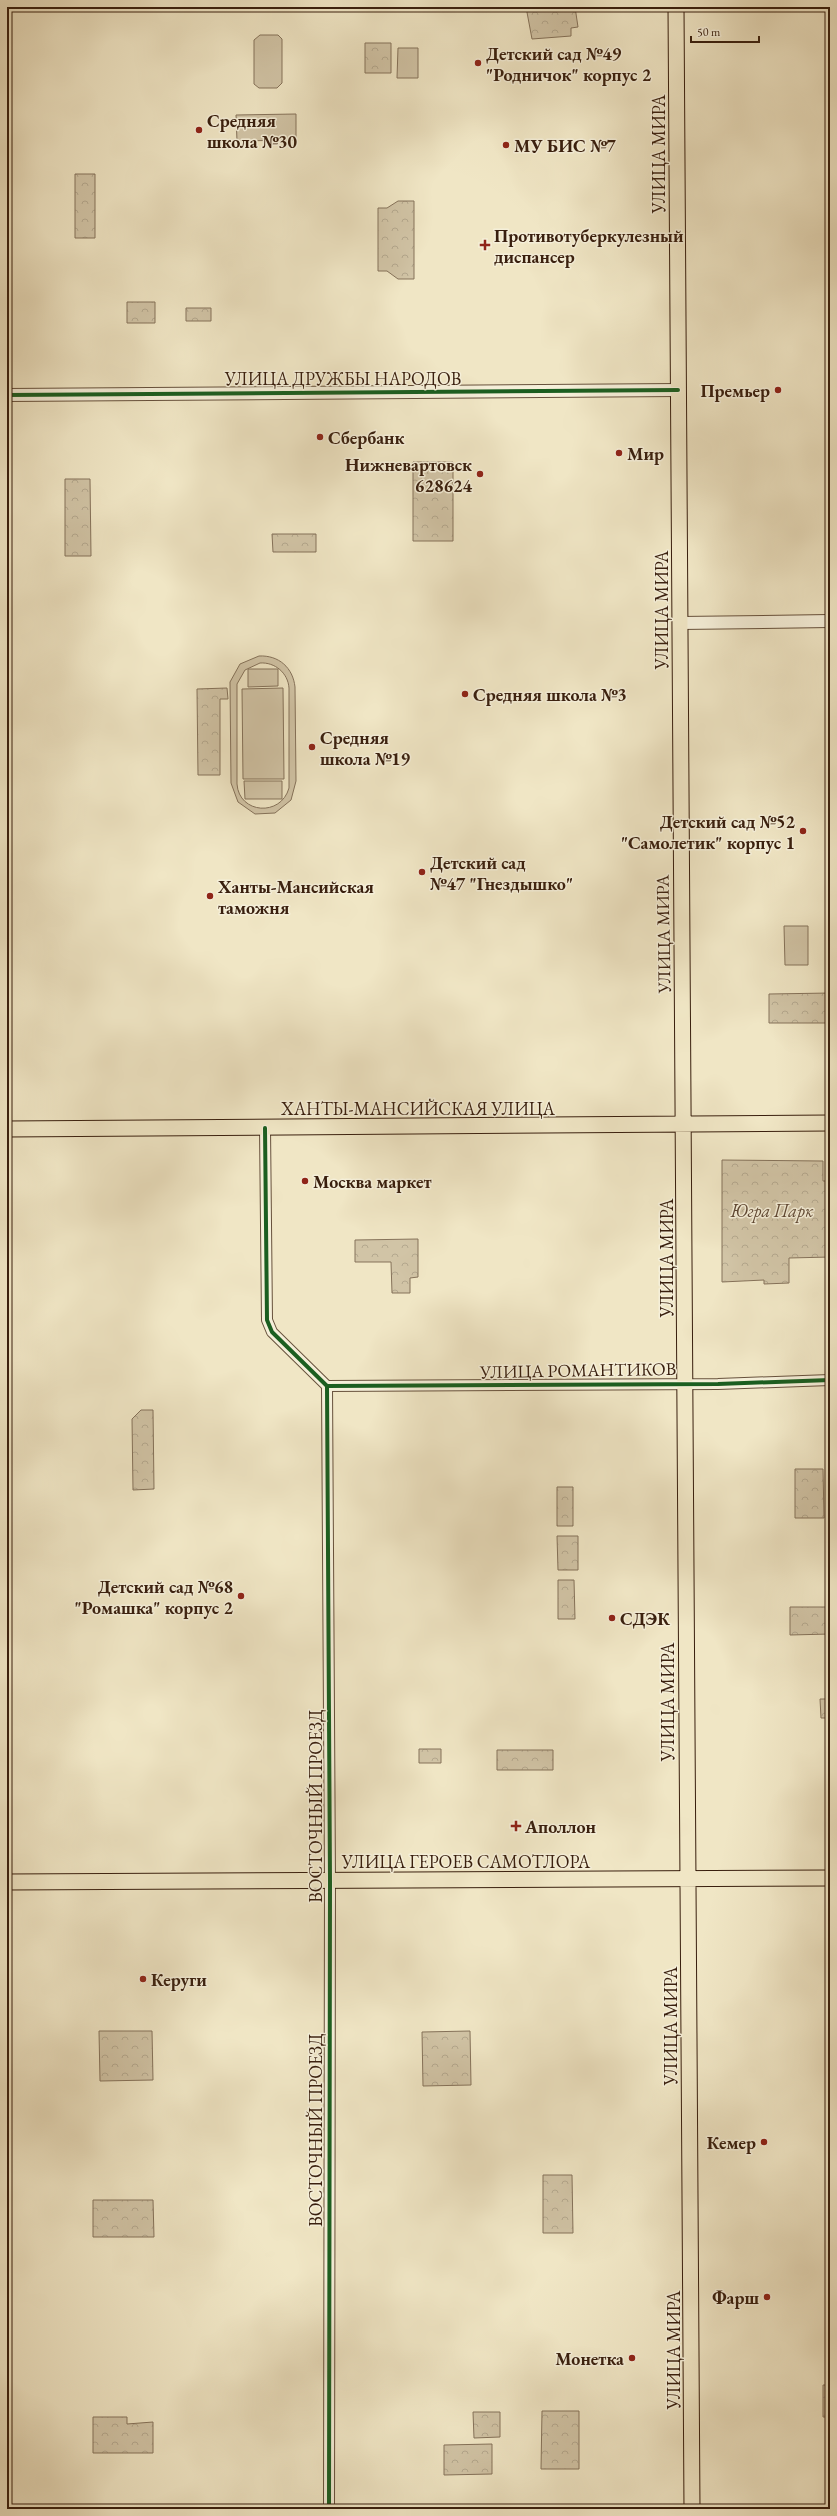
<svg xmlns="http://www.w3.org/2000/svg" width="837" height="2516" font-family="'EB Garamond',serif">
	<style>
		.grass { fill: #d1c4a6; stroke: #85725a; fill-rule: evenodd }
		.forest { fill: url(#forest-crowns); stroke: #85725a }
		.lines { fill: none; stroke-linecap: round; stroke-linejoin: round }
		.minor-casing { stroke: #67513c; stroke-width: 12 }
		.tertiary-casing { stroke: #67513c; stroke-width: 14 }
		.primary-casing { stroke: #391f0e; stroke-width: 17 }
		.minor { stroke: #f5efd9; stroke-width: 10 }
		.tertiary { stroke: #f5efd9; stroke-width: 12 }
		.primary { stroke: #f0e6c5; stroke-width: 15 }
		.cycleway-casing { stroke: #f5efd9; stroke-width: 6 }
		.cycleway { stroke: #1b5e20; stroke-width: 4 }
		.poi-dot { fill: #8f2418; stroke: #f5efd9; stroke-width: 1.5 }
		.labels { text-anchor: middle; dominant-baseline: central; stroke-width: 3; stroke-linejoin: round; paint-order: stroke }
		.poi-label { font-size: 18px; font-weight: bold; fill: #391f0e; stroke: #f5efd9; text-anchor: start }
		.street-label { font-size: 18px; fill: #391f0e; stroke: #f5efd9 }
		.park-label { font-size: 18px; font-style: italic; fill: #5f4834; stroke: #f5efd9 }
	</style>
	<defs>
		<pattern id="forest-crowns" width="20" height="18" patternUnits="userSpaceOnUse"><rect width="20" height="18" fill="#d1c4a6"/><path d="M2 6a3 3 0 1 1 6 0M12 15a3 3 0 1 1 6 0" fill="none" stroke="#b4a88e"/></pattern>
	</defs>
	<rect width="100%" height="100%" fill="#f0e6c5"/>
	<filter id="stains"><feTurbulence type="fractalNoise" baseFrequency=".005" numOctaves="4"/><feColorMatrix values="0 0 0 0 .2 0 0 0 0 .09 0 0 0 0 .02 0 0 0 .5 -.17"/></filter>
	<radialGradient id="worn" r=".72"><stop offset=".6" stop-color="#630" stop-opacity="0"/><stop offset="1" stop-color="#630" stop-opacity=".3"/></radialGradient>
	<!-- grass -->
	<path class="grass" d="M260,35H278L282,39V83L277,88H259L254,84V40Z
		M398,48H418V78H397Z
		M296,114V140L237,141L236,115Z
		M259,656C279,655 293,668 295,687L296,781L291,800L275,813L255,814L238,802L231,783L230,682L240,664ZM260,663C275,662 288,673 289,688V788C281,817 239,814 237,784V684L245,670Z
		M248,669H278V686L248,687Z
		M283,688L284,779H243L242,689Z
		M244,781H282V799H245Z
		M784,926H808V965H785Z"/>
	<!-- forest -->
	<path class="forest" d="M526,7H575L578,27L571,28V36L532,39Z
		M365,43H391V73H365Z
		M75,174H95V238H75Z
		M398,201H414V279H398L387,271H378V208H387Z
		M127,302H155V323H127Z
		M186,308H211V321H186Z
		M413,462H453V541H413Z
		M65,479H90L91,556H65Z
		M272,534H316V552H273Z
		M227,688L228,699H220V775H198L197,689Z
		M830,993V1023H769V994Z
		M722,1160L823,1161V1181H830V1257L789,1258V1283L764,1284V1280L722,1282Z
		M418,1239V1277L410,1278V1293H392L391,1262H355V1240Z
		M141,1410H153L154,1489L133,1490L132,1419Z
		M795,1469H823L824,1518H795Z
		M557,1487H573V1526H557Z
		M557,1536H578V1570H558Z
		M558,1580H574L575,1619H558Z
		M790,1607H830V1634L790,1635Z
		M820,1699H830V1718H821Z
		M419,1749H441V1763H419Z
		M497,1750H553V1770H497Z
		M99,2031H152L153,2080L100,2081Z
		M470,2031L471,2085L423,2086L422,2032Z
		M543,2175H572L573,2233H543Z
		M93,2200H153L154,2237H93Z
		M823,2385H830V2417H823Z
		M542,2411H579V2469H541Z
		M473,2412H500V2437L474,2438Z
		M93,2417H127V2424L153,2422V2453H93Z
		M492,2444V2474L444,2475V2445Z"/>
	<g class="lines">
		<defs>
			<path id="minor" d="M265,1128L267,1320L272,1332L327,1386L330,1881L329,2509
				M327,1386L718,1384L830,1380"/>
			<path id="tertiary" d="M7,395L678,390
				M680,623L830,621"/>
			<path id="primary" d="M676,7L692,2509
				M7,1129L830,1123
				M7,1882L830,1878"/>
		</defs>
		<!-- minor casing -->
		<use href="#minor" class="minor-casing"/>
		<!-- tertiary casing -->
		<use href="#tertiary" class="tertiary-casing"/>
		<!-- primary casing -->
		<use href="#primary" class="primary-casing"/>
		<!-- minor -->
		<use href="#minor" class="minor"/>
		<!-- tertiary -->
		<use href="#tertiary" class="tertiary"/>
		<!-- primary -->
		<use href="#primary" class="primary"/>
		<defs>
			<path id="cycleway" d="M7,395L678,390
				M265,1128L267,1320L272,1332L327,1386L330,1881L329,2509
				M327,1386L718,1384L830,1380"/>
		</defs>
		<!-- cycleway casing -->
		<use href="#cycleway" class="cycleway-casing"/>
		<!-- cycleway -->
		<use href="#cycleway" class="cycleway"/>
	</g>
	<!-- markers -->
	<g class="poi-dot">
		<circle cx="478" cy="63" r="4"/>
		<circle cx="199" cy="130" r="4"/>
		<circle cx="506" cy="145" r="4"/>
		<path d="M483 239h4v4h4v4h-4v4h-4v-4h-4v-4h4z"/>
		<circle cx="778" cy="390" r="4"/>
		<circle cx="320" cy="437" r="4"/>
		<circle cx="619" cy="453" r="4"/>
		<circle cx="480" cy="474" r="4"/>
		<circle cx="465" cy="694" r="4"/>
		<circle cx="312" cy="747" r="4"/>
		<circle cx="803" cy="831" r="4"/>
		<circle cx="422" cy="872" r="4"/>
		<circle cx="210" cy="896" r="4"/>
		<circle cx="305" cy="1181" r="4"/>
		<circle cx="241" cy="1596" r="4"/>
		<circle cx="612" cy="1618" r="4"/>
		<path d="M514 1820h4v4h4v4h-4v4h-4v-4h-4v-4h4z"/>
		<circle cx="143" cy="1979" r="4"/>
		<circle cx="764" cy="2142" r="4"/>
		<circle cx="767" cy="2297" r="4"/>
		<circle cx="632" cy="2358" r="4"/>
	</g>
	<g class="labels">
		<!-- poi labels -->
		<g class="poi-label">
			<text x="486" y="53">Детский сад №49<tspan x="486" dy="21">"Родничок" корпус 2</tspan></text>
			<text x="207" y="120">Средняя<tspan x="207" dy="21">школа №30</tspan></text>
			<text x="514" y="145">МУ БИС №7</text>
			<text x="494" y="235">Противотуберкулезный<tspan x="494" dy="21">диспансер</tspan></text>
			<text x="770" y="390" text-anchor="end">Премьер</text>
			<text x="328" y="437">Сбербанк</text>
			<text x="627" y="453">Мир</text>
			<text x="472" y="464" text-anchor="end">Нижневартовск<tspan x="472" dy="21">628624</tspan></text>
			<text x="473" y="694">Средняя школа №3</text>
			<text x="320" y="737">Средняя<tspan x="320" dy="21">школа №19</tspan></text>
			<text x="795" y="821" text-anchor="end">Детский сад №52<tspan x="795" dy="21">"Самолетик" корпус 1</tspan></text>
			<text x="430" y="862">Детский сад<tspan x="430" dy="21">№47 "Гнездышко"</tspan></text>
			<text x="218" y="886">Ханты-Мансийская<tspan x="218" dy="21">таможня</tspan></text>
			<text x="313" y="1181">Москва маркет</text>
			<text x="233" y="1586" text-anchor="end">Детский сад №68<tspan x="233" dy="21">"Ромашка" корпус 2</tspan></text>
			<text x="620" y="1618">СДЭК</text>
			<text x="525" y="1826">Аполлон</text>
			<text x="151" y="1979">Керуги</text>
			<text x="756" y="2142" text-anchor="end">Кемер</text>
			<text x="759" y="2297" text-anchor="end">Фарш</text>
			<text x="624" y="2358" text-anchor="end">Монетка</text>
		</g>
		<!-- street labels -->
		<g class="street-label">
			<text transform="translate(658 154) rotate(-90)">УЛИЦА МИРА</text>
			<text x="343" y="378">УЛИЦА ДРУЖБЫ НАРОДОВ</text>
			<text transform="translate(661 610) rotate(-90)">УЛИЦА МИРА</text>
			<text transform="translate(663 934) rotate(-91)">УЛИЦА МИРА</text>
			<text x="418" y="1108">ХАНТЫ-МАНСИЙСКАЯ УЛИЦА</text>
			<text transform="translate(666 1258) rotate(-90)">УЛИЦА МИРА</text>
			<text transform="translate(578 1370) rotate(-1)">УЛИЦА РОМАНТИКОВ</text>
			<text transform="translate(667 1702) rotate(-90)">УЛИЦА МИРА</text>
			<text transform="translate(315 1806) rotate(-90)">ВОСТОЧНЫЙ ПРОЕЗД</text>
			<text x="466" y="1861">УЛИЦА ГЕРОЕВ САМОТЛОРА</text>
			<text transform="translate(670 2026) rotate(-90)">УЛИЦА МИРА</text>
			<text transform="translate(315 2130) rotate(-90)">ВОСТОЧНЫЙ ПРОЕЗД</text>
			<text transform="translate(673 2350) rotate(-90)">УЛИЦА МИРА</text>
		</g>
		<!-- park labels -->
		<g class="park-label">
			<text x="772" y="1210">Югра Парк</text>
		</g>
	</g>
	<!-- margin -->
	<rect width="837" height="2516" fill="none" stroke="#f0e6c5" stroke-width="24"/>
	<rect x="8" y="8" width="821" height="2500" fill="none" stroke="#391f0e" stroke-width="2"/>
	<rect x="12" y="12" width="813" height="2492" fill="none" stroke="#391f0e"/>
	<!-- scale -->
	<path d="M691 36v6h68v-6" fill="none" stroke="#391f0e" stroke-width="2"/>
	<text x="697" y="36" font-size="12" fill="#391f0e" stroke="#f5efd9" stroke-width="3" paint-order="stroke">50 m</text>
	<rect width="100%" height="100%" filter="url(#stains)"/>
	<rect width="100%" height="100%" fill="url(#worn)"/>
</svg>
